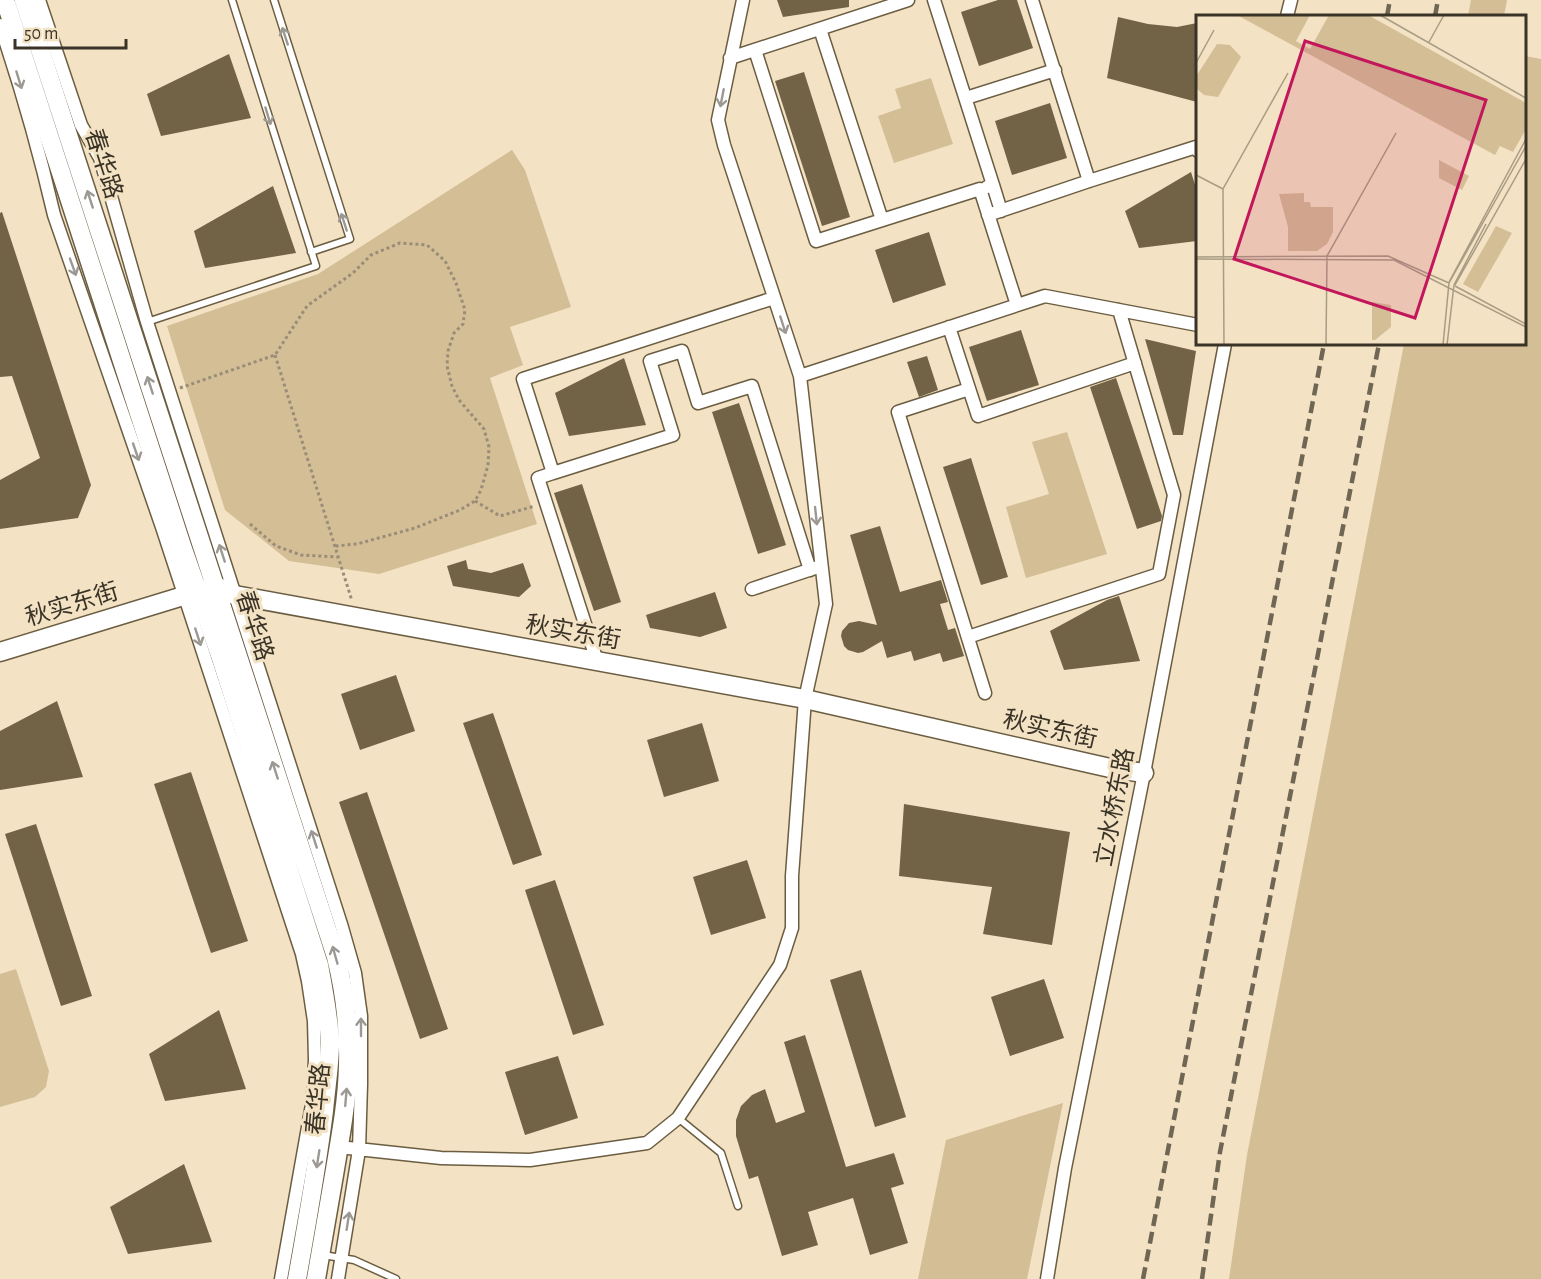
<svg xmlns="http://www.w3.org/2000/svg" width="1541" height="1279" font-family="'Alegreya Sans','Noto Sans SC',sans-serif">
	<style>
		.green { fill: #d4be96 }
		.building { fill: #726347 }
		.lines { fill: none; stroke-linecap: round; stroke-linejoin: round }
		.lane-casing { stroke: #6b5d41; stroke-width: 9 }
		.street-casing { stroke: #6b5d41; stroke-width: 15 }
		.secondary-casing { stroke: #6b5d41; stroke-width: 21 }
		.path { stroke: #9a8d78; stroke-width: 3; stroke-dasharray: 3 3; stroke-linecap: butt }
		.lane { stroke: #fff; stroke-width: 6 }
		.street { stroke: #fff; stroke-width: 12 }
		.secondary { stroke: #fff; stroke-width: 18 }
		.rail { stroke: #706654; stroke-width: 4.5; stroke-dasharray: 12 6; stroke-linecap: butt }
		.oneway { stroke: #9c9993 }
		.labels { text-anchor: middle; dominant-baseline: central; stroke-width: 6; stroke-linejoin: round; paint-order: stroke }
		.street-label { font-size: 24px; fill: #3a3327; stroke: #f3e2c3 }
		.inset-road { fill: none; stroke: #a99c85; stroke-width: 1.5 }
		.view { fill: #c2185b; fill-opacity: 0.15; stroke: #c2185b; stroke-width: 3 }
		.inset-edge { fill: none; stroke: #3a3327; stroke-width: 3 }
	</style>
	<rect width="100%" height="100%" fill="#f3e2c3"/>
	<!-- green -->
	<path class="green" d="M1471,0H1507L1504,16H1468Z
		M1525,56L1541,59V1279H1229L1247,1155L1404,344H1524Z
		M931,78L953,144L894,163L878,116L901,108L895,89Z
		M512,150L525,170L571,307L510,327L523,365L490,378L537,524L379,574L289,561L225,510L167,326L318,274Z
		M1067,432L1107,554L1026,578L1006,507L1049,494L1032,442Z
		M16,969L49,1071L46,1087L35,1097L0,1107V974Z
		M1063,1103L1027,1279H918L946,1140Z"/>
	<!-- building -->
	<path class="building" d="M777,0H849V7L783,17Z
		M998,0H1017L1033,48L979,66L961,12Z
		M1118,17L1148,24L1177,27L1197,23V102L1107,78Z
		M229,54L251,118L161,136L147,94Z
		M804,72L850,217L822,226L775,81Z
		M1050,103L1067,158L1012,175L995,121Z
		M1191,172L1197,191V241L1139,248L1125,211Z
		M273,186L296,253L205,268L194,231Z
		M2,212L91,485L78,518L0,529V480L40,458L12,376L0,377V213Z
		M929,232L946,285L893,303L875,250Z
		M1021,330L1039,385L987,401L969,347Z
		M1145,339L1196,351L1183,435H1173Z
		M927,356L938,390L919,397L907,362Z
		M624,358L646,425L569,436L555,393Z
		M1116,378L1162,516L1161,521L1137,529L1090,387Z
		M739,403L786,545L758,554L712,412Z
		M971,458L1008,577L981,585L943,467Z
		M582,484L621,602L594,611L554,493Z
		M880,526L900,592L941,580L948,602L940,604L948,630L955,628L964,656L943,662L940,653L914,661L911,651L887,658L882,641L863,652L858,653L848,650L844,646L841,636L842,631L849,623L859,621L877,625L850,535Z
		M466,560L468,569L491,573L523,563L531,586L519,597L453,586L447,566Z
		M715,592L727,628L700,637L650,628L646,615Z
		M1119,596L1140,661L1064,670L1050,631L1107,600Z
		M396,675L415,731L360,750L341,694Z
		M57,701L83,777L0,790V731Z
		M493,713L542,855L513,865L463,723Z
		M702,723L719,781L664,797L647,740Z
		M191,772L248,941L211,953L154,784Z
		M367,792L448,1029L420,1039L339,802Z
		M904,804L1070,832L1052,945L983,934L992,887L899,876Z
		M36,824L92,996L61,1006L5,834Z
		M747,860L766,918L711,935L693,877Z
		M555,880L604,1025L573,1035L525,890Z
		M861,970L906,1117L875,1127L830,980Z
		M1044,979L1064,1038L1010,1056L991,997Z
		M219,1010L246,1089L165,1101L149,1054Z
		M805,1035L846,1167L894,1153L904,1184L891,1188L908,1243L870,1255L853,1198L808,1212L818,1245L782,1256L758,1176L749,1179L736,1136V1120L741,1106L752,1095L765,1089L776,1123L805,1112L784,1042Z
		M558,1056L578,1118L525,1135L505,1072Z
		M184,1164L212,1242L128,1254L110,1207Z"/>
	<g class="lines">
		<defs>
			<path id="lane" d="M274,0L350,239L311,252
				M147,322L316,266L232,0
				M678,1118L721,1153L738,1206
				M323,1255L354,1260L396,1279"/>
			<path id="street" d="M39,0L81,125L100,158L147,322L341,924L355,973L361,1016V1084L359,1150L338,1279
				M934,0L993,185
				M1032,0L1089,181
				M1287,16L1291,0
				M0,25C21,87 39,150 54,215L162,527L302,954L308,981L314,1021L315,1060L313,1099L281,1279
				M820,29L882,220
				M755,50L816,241L980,189L1017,305
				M730,58L908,0
				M966,98L1055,70
				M987,187L993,185L1001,211
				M988,215L1089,181L1196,147L1198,151
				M949,327L978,416L1135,363
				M800,376L1045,296L1198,325
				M969,389L898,412L985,693
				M553,473L673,435L650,361L682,351L698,403L752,386L810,570
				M752,589L818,567
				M968,637L1159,574L1174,495L1119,310
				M597,661L538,478L553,473L523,379L774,298
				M339,1147L441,1158L530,1160L647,1143L678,1118L780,965L792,928V876L805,699L826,604L800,376L724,145L718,120L743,0
				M1047,1279L1065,1168L1144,773L1225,344"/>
			<path id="secondary" d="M5,0L182,546L220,655L319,965C324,991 329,1017 330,1043C330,1065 326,1088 324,1111C317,1167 307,1223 297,1279
				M24,0L336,957C345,993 349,1029 348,1066C347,1103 340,1139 334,1175C328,1210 322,1244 316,1279
				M0,652L216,586L235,595L805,699L1110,768L1144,773"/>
		</defs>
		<!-- lane casing -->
		<use href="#lane" class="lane-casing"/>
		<!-- street casing -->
		<use href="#street" class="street-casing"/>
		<!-- secondary casing -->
		<use href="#secondary" class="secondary-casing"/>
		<!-- path -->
		<path class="path" d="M275,355L352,601
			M180,388L275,355L307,306L353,273L371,255L400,243L427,245L445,261L456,283L465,310L463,324L454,333L448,351L447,366L452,386L459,400L484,429L489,447L488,465L481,490L475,501L460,510L415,528L357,544L335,546
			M475,501L500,516L535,506
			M250,524L276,546L301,555L338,557"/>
		<!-- lane -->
		<use href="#lane" class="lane"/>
		<!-- street -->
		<use href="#street" class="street"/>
		<!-- secondary -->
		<use href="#secondary" class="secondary"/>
		<!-- rail -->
		<path class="rail" d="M1387,16L1390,0
			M1435,16L1438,0
			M1143,1279L1324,344
			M1202,1279L1220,1152L1379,344"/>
	</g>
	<!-- one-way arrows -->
	<defs><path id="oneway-shaft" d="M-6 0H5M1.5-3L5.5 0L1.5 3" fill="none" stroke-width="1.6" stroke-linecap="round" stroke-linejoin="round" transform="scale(1.5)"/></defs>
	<g class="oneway">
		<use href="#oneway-shaft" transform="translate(285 36) rotate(-108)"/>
		<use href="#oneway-shaft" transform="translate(19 80) rotate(73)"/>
		<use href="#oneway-shaft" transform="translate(722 98) rotate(101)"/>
		<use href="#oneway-shaft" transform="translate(268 116) rotate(73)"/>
		<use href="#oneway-shaft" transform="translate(90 199) rotate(-108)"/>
		<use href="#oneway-shaft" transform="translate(344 222) rotate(-108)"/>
		<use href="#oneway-shaft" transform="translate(73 267) rotate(70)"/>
		<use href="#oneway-shaft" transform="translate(783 325) rotate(72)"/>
		<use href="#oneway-shaft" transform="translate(150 385) rotate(-108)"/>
		<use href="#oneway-shaft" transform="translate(136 452) rotate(71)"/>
		<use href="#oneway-shaft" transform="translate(816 516) rotate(84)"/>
		<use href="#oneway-shaft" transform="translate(222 553) rotate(-108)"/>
		<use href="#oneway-shaft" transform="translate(198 637) rotate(72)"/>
		<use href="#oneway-shaft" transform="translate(275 770) rotate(-108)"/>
		<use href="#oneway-shaft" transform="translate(314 839) rotate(-108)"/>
		<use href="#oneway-shaft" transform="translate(335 955) rotate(-106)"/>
		<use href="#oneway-shaft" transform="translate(361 1027) rotate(-90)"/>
		<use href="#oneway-shaft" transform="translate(346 1097) rotate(-85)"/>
		<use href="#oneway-shaft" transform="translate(318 1159) rotate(99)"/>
		<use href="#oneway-shaft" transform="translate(348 1221) rotate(-81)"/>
	</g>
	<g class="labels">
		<!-- street labels -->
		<g class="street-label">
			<text transform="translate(103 164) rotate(72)">春华路</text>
			<text transform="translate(72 605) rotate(-17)">秋实东街</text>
			<text transform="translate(254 626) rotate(72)">春华路</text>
			<text transform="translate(573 633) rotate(10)">秋实东街</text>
			<text transform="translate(1050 730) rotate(13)">秋实东街</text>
			<text transform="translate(1115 807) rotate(-79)">立水桥东路</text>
			<text transform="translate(319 1099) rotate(-85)">春华路</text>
		</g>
	</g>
	<!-- overview -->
	<g transform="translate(1196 15)">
		<rect width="330" height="330" fill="#f3e2c3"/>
		<path d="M41,0H114L100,26L114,34L133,0H172L330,88V114L317,137L304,131L299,140ZM21,29L34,30L45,42L22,82L8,80L0,73L1,60ZM243,145L273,161L266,175L243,163ZM108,178V187H114L115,192H137V217L131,229L121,236H92V212L83,179ZM300,211L316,218L282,277L267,269ZM176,287L195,290V312L179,325H176Z" fill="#d4be96"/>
		<path class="inset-road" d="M184,0L330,83M233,27L248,0M0,48L18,15M0,160L27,174M0,242L192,241L253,268M0,244L198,245L330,312M253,267L330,124M259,270L330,144M259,271L330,309M28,330L27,174L92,58M130,330L131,241L200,118M247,330L253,268L330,131M251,330L258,270L290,209"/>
		<path class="view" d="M109,26L290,85L219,303L38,244Z"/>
		<rect width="330" height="330" class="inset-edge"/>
	</g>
	<!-- scale -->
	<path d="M15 39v9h111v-9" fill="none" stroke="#3a3327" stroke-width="3"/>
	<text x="24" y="39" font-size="18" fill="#3a3327" stroke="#f3e2c3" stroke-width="4.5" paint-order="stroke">50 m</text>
</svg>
